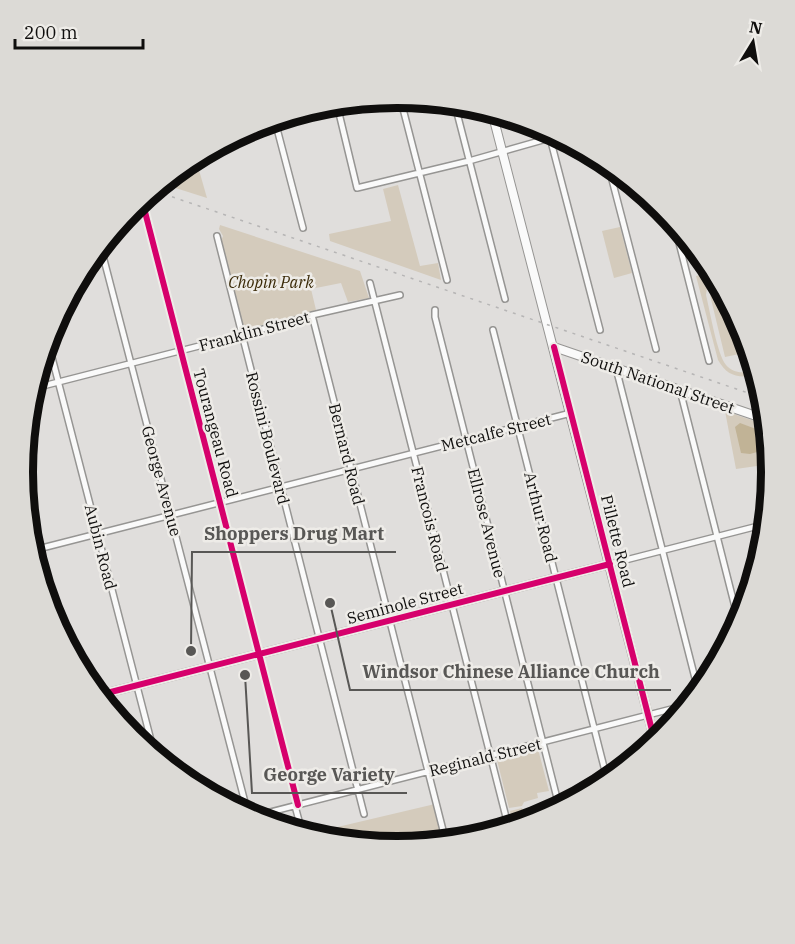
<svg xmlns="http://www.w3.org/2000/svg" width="795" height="944" font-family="'IBM Plex Serif',serif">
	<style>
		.green { fill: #d4cbbc }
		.water { fill: #c1b396 }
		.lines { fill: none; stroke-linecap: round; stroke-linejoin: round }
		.street-casing { stroke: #969593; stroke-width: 8 }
		.secondary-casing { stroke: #969593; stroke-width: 10 }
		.street { stroke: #fafafa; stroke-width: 5 }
		.secondary { stroke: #fafafa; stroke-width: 8 }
		.rail { stroke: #b6b5b5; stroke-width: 1.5; stroke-dasharray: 3 6; stroke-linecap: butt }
		.cycleway-casing { stroke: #eeece8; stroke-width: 10 }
		.cycleway { stroke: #d6006c; stroke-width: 6 }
		.labels { text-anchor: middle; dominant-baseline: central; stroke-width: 5; stroke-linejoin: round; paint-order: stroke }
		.park-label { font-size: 16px; font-style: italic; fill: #3b2b09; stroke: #eeece8 }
		.street-label { font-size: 16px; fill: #0f0e0d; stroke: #eeece8 }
		.rim { fill: none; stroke: #0f0e0d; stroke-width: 8 }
		.leader { fill: none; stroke: #585755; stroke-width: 2 }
		.callout-dot { fill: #585755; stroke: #eeece8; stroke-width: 2 }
		.callout-label { font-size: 18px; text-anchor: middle; font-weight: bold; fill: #585755; stroke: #eeece8; stroke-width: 5; stroke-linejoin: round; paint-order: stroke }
	</style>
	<rect width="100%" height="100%" fill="#e0dedc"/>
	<!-- green -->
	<path class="green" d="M197,163L207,198L166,185Z
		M398,185L420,266L438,263L441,280L330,241L329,234L391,221L383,189Z
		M220,225L360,271L369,298L348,302L341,283L311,289L316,310L244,330L221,241L223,236L219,229Z
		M620,227L632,273L614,278L602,231Z
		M701,275L703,281L708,275L711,279L707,288L706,295C710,311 717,354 726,365C733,373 743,374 752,370L753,375L751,376C735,378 726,374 718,360L696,276Z
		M720,293L744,329L749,352L725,357L710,295Z
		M725,411L763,424L771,464L736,469Z
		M538,749L549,791L537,793L538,798L524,802L522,806L509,808L497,760Z
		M435,804L444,838L397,847L330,834L329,829Z
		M522,808L525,822L513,824L510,811Z"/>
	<!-- water -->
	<path class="water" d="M740,423L764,432L768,449L750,454L741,453L735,427Z"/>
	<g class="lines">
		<defs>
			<path id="street" d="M400,97L447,280
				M338,109L357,188L469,161L557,136
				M456,109L505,299
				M275,121L303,228
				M548,130L600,330
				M610,172L656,349
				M138,203L144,208L298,805
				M674,223L709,361
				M217,236L364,814
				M102,252L248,814
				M370,283L508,825
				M435,310V317L559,806
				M312,315L445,838
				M493,330L606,775
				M48,342L154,752
				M616,368L697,686
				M39,387L242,335L312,315L400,295
				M680,390L739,623
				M38,549L571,413
				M610,564L762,525
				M49,605L52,617
				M295,806L301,828
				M251,817L683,706"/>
			<path id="secondary" d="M493,116L655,742
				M554,347L762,418
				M103,694L610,564"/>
		</defs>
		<!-- street casing -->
		<use href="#street" class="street-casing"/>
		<!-- secondary casing -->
		<use href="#secondary" class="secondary-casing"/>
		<!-- street -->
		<use href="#street" class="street"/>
		<!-- secondary -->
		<use href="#secondary" class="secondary"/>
		<!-- rail -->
		<path class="rail" d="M155,191L757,396"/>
		<defs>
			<path id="cycleway" d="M138,203L144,208L298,805
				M554,347L655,742
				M103,694L610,564"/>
		</defs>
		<!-- cycleway casing -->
		<use href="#cycleway" class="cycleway-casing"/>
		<!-- cycleway -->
		<use href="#cycleway" class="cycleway"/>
	</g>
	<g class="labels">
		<!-- park labels -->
		<g class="park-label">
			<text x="271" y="282">Chopin Park</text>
		</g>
		<!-- street labels -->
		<g class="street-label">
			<text transform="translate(254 331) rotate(-15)">Franklin Street</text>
			<text transform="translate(658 382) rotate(19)">South National Street</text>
			<text transform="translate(496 432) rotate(-14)">Metcalfe Street</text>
			<text transform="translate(216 433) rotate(75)">Tourangeau Road</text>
			<text transform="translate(268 438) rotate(76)">Rossini Boulevard</text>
			<text transform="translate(347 454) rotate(76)">Bernard Road</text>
			<text transform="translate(162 481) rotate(75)">George Avenue</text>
			<text transform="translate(541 517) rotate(76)">Arthur Road</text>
			<text transform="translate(430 519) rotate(76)">Francois Road</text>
			<text transform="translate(487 523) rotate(76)">Ellrose Avenue</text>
			<text transform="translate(618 541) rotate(76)">Pillette Road</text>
			<text transform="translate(101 547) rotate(76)">Aubin Road</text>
			<text transform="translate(405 603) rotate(-15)">Seminole Street</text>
			<text transform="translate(485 757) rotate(-14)">Reginald Street</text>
		</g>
	</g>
	<!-- crop -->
	<path d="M0 0H795V944H0ZM33 472a364 364 0 1 1 728 0a364 364 0 1 1-728 0Z" fill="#dcdad6" fill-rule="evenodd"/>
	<path class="rim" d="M33 472a364 364 0 1 1 728 0a364 364 0 1 1-728 0Z"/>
	<!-- callouts -->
	<path class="leader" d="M191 651L192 552H396M330 603L350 690H671M245 675L252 793H407"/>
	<g class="callout-dot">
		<circle cx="191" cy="651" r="6"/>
		<circle cx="330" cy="603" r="6"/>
		<circle cx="245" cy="675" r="6"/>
	</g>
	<g class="callout-label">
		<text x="294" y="540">Shoppers Drug Mart</text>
		<text x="511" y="678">Windsor Chinese Alliance Church</text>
		<text x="329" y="781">George Variety</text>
	</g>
	<!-- north arrow -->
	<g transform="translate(753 42) rotate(11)" stroke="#eeece8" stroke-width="4.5" paint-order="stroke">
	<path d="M0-4.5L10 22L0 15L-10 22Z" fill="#0f0e0d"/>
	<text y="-9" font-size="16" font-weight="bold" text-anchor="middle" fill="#0f0e0d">N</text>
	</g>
	<!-- scale -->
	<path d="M15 39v9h128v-9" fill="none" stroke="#0f0e0d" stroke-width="3"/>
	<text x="24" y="39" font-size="18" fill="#0f0e0d" stroke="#eeece8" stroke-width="4.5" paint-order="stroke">200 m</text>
</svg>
